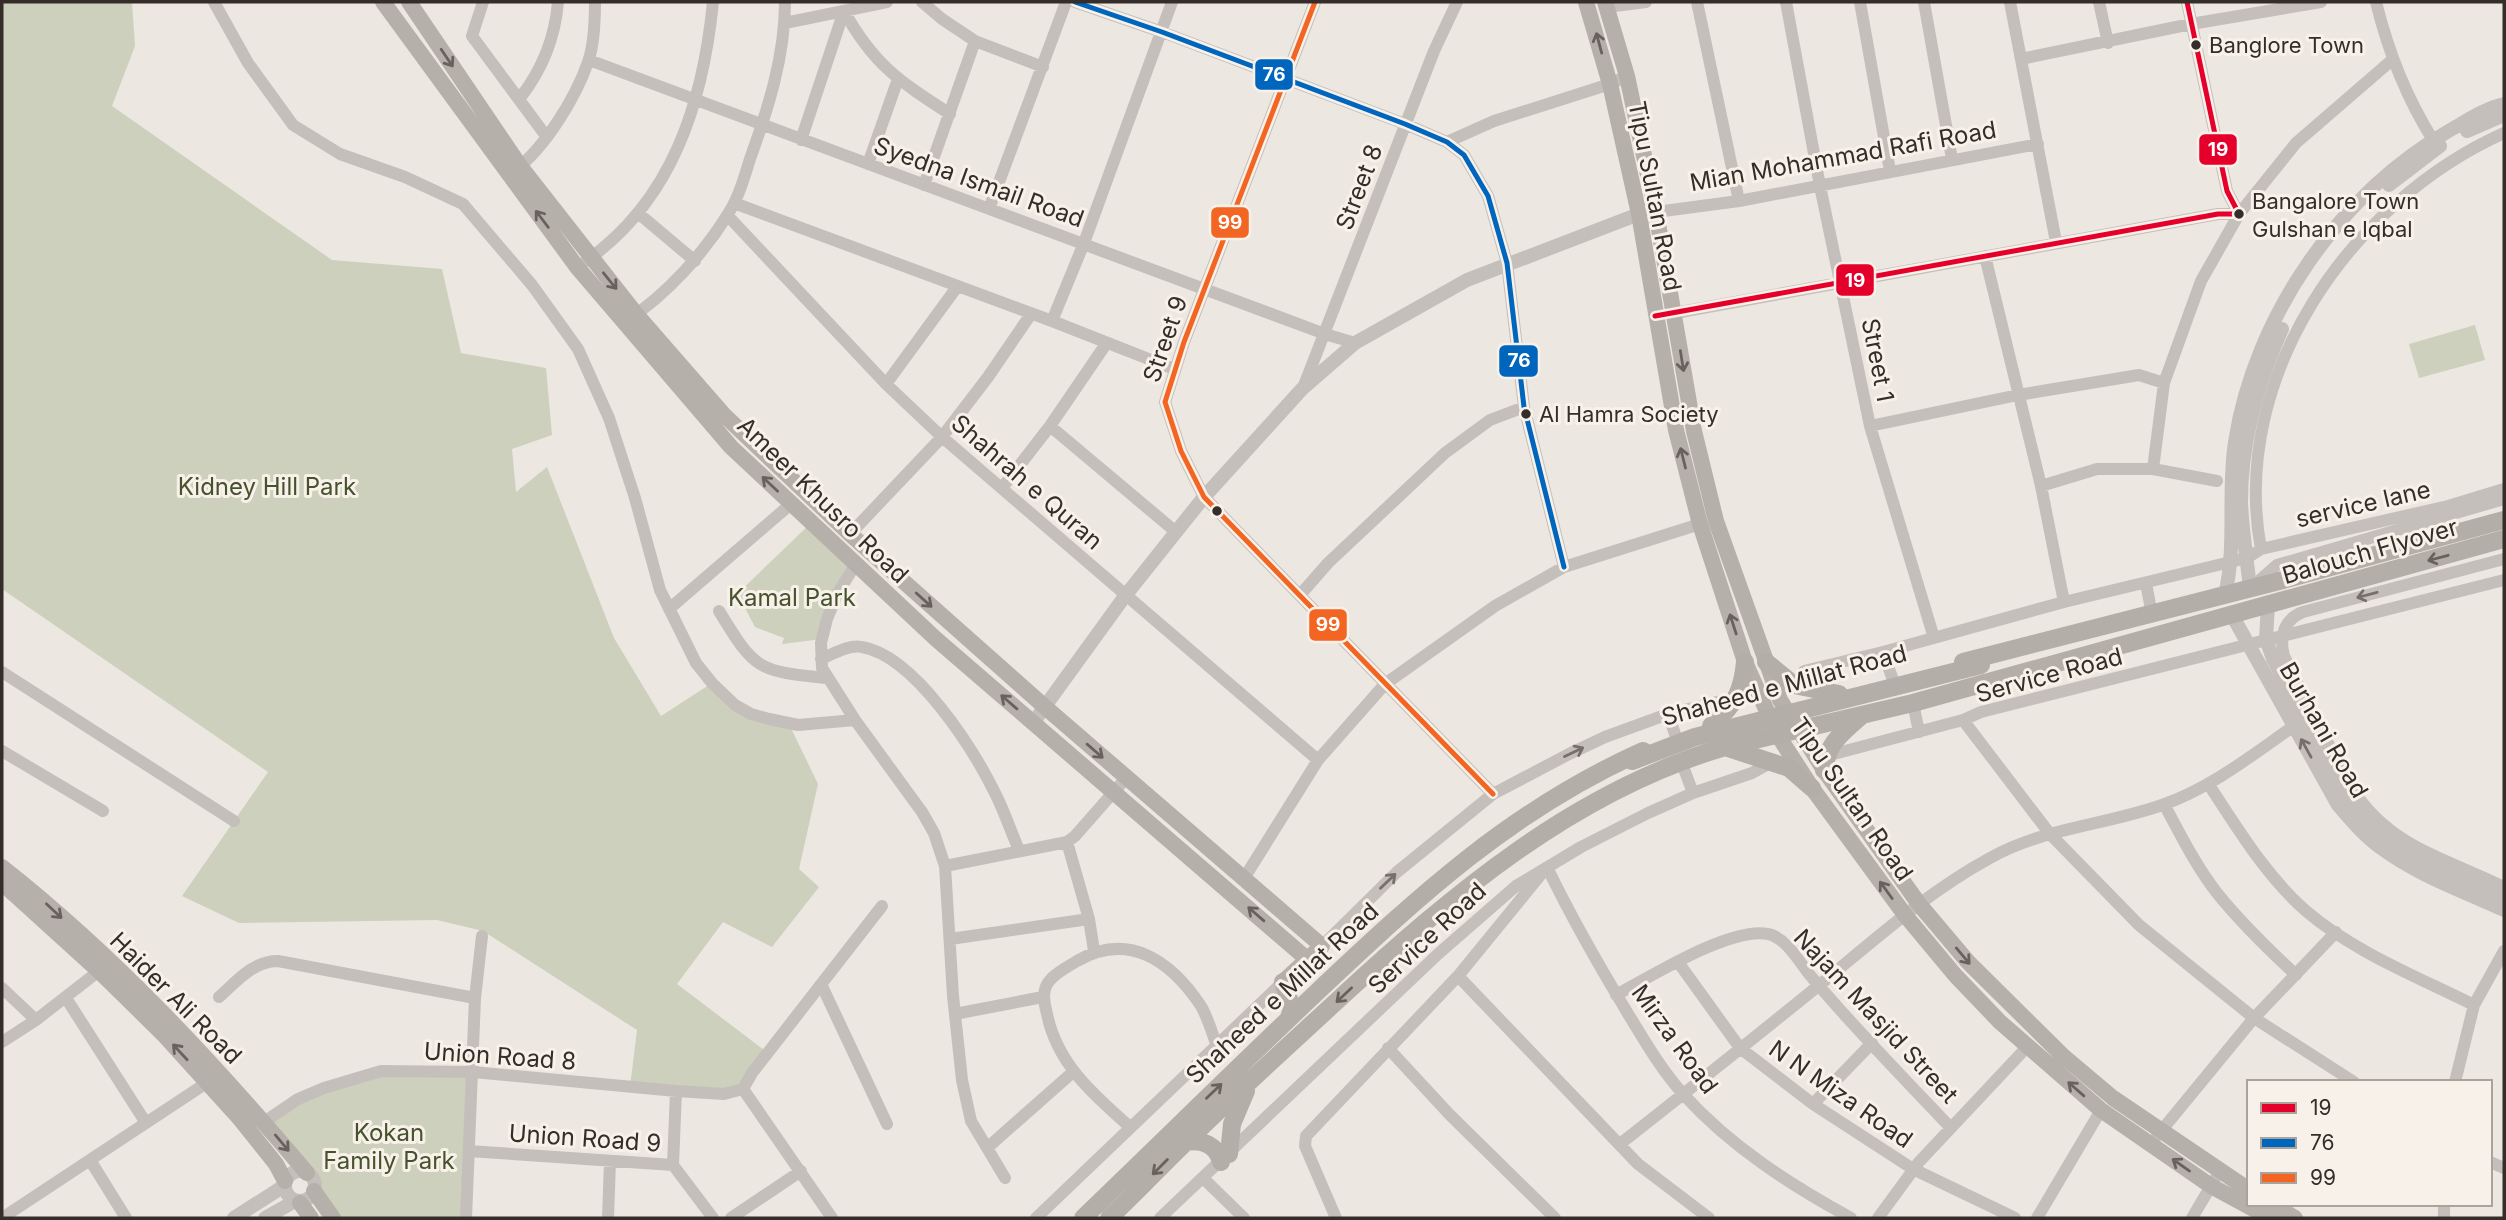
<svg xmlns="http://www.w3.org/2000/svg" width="2506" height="1220" font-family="Inter,sans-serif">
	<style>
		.green { fill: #cdd0bc }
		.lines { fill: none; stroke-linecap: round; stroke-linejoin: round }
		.minor { stroke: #c5bfbb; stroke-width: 12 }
		.tertiary { stroke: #c5bfbb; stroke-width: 14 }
		.secondary { stroke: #b6b0ab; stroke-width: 16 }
		.primary { stroke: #b4aea9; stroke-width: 18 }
		.primary-bridge { stroke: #b4aea9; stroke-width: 18 }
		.bus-1-casing { stroke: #f8f1e9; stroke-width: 10 }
		.bus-2-casing { stroke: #f8f1e9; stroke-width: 10 }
		.bus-3-casing { stroke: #f8f1e9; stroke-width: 10 }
		.bus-1 { stroke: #e4002b; stroke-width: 5 }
		.bus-2 { stroke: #0065bd; stroke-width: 5 }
		.bus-3 { stroke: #f26522; stroke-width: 5 }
		.oneway { stroke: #69615d }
		.oneway2 { stroke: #68615c }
		.oneway3 { stroke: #766f6b }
		.bus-dot { fill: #352d29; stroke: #f8f1e9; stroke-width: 2.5 }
		.labels { text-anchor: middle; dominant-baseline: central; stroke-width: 6; stroke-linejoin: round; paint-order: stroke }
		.bus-label { font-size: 22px; fill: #352d29; stroke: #f8f1e9; text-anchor: start }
		.street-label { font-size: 24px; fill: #352d29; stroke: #f8f1e9 }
		.park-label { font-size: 24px; fill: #45522e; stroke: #f8f1e9 }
		.line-badge { stroke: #f8f1e9; stroke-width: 2.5 }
		.badge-label { font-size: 19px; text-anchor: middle; font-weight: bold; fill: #fff }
	</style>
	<rect width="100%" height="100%" fill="#ece7e1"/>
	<!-- green -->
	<path class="green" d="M2,2H132L135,46L112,106L332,260L442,269L461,353L546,368L552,435L512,449L516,492L547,467L614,638L661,716L712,683L751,714L789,724L818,784L799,869L819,887L772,947L723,922L677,984L768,1053L743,1089L630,1087L637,1030L483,931L437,920L239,923L182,896L268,772L2,589Z
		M2475,325L2485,360L2419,378L2409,344Z
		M812,522L855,565L822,639L782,644L784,638L755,627L746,610L747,607L735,596Z
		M381,1071L473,1072L466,1218H335L292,1156L264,1122L298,1099Z"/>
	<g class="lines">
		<!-- minor -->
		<path class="minor" d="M214,2L248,63L293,125L340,154L405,177L463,204L532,285L578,349L609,418L635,498L660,590L696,663L712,683L735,705L751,714L769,719L798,725L855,720
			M483,2L472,36L546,136
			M922,2L942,19L975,41L1043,67
			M1075,2L1162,32L1405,124L1447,142L1464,155L1488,196L1507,263L1524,407L1564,567
			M1315,2L1184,342L1165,402L1181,451L1204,497L1493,794
			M1607,2V7L1646,2
			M1697,2L1739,201
			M1786,2L1820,186L1870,426L1934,638
			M1860,2L1890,171
			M1924,2L1952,159
			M2010,2L2056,242
			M2099,2L2108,43
			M2376,2C2388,51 2406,97 2433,140
			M844,11C874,65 899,81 950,114
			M785,23L887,2
			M2021,59L2191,24L2321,2
			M589,60L1325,334L1355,343
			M520,98C542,70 555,38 558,2
			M801,140L844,11
			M1447,142L1494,121L1610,84L1627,76
			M868,164L898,79
			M515,170C545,148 576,97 588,62C594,45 595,20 595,2
			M924,185L975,41
			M734,203L1052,321L1174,369
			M989,209L1066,2
			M1656,212L1739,201L2038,144
			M638,213L695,261
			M728,216L886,384L942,437L1318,760
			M1985,256L2041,486L2064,602
			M586,261C673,200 703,102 713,2
			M1675,313L2218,214H2239L2227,191L2187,2
			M629,319C667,294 704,253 728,214C739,197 744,178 750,159C768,109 785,56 785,2
			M1052,321L1084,243L1172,2
			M886,384L957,287
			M1303,388L1434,51L1457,2
			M1050,426L1176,532
			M1870,426L2018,395L2139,375L2164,383
			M2217,481L2153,469L2164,383L2201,281L2239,214L2296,143L2392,60
			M2041,486L2097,469H2153
			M1002,488L1050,426L1106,344
			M850,534L942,437L988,377L1031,314
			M2261,549C2229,377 2350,202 2504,133
			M2504,559L2303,612C2284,619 2279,637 2284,656L2344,775C2382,845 2438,855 2504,887
			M855,565L838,593L827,619L821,643L822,668L855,720L922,812L934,833L945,866L953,996L962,1080L971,1121L1005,1178
			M2146,583L2152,615
			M2253,586L2277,565L2504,499
			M1300,595L1328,563L1445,453L1490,420L1524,407
			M669,609L792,503
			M719,611C755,670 757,671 826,678
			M1883,652L1893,680
			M821,659C833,654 849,644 862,647C915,656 974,750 996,795C1005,813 1011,832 1019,850
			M1804,671L1883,652L2064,602L2247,558L2261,549L2448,506L2504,489
			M2,672L234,821
			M1913,703L1919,732
			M1668,714L1676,737
			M1963,720L2050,834L2139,925L2254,1018L2354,1082
			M2,751L103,811
			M1826,756L1963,720L1981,712L2504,580
			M1681,761L1693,793
			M2209,785C2238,829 2266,876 2306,911C2354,952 2418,977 2474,1005
			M2164,804C2180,834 2196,866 2217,893C2241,923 2268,949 2296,975
			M1067,842L1089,919L1094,951
			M945,866L1067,842L1075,836L1126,778
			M1243,880L1318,760L1385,684L1495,606L1564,567L1700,524
			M950,939L1089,919
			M1322,946L1397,872L1493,794L1569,754L1605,737L1668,714L1721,701
			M1678,962L1740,1048L1813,1104L1913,1169L2015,1218
			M1458,976L1638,1164L1709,1218
			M822,986L887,1124
			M2,988L36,1020
			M1616,995C1650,977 1731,926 1768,934C1785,937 1799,961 1809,974C1853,1027 1903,1077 1950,1127
			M219,997C237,981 253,961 278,961L475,998
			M66,998L146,1123
			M955,1014L1043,997
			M2,1042L36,1020L104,967
			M1388,1048L1450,1115L1555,1218
			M2455,1082L2474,1005L2504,951
			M743,1089L752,1073L882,906
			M743,1089L832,1218
			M1813,1104L1872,1043
			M264,1122L298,1099L324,1088L381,1071L473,1072L676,1091L724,1094L743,1089
			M1130,1127C1094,1095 1057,1064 1047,1014C1044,1002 1041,989 1051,979C1057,972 1069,966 1077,961C1129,931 1171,961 1201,1006C1208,1018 1212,1033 1217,1046
			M2157,1136L2254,1018L2336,932
			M1620,1144C1690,1089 1759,1034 1828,978C1880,935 1931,890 1990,858C2043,828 2106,825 2162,805C2211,788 2252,755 2294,726
			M987,1148L1073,1072
			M469,1151L673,1165L713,1218
			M90,1160L126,1218
			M2490,1162L2504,1168
			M673,1165L676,1091
			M1203,1178L1244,1218
			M2,1218L214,1078
			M466,1218L475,998L482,936
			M608,1218L610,1161
			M731,1218L801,1171
			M1036,1218L1283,982
			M1160,1218L1438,954L1516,886L1581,847L1648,813L1693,793L1752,773L1772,762
			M1336,1218L1305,1146L1306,1136L1458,976L1547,867C1571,917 1598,964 1627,1012C1644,1040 1662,1071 1684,1095C1731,1147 1791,1185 1851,1218
			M1878,1218L1919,1162L2027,1047
			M2037,1218L2101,1110
			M2192,1218L2215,1179
			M2444,1218V1204"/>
		<!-- tertiary -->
		<path class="tertiary" d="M2467,131L2504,115
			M2389,185L2440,146
			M2250,588C2247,560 2242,530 2241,502C2241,443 2258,382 2282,329
			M2225,595C2237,544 2227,494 2235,442C2254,317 2341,191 2452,129C2468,120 2486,108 2504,104
			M2268,605L2266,639L2273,659L2347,798L2366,819L2387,839L2413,855L2504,896
			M2232,615L2338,805C2351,820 2364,836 2381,848C2417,875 2463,891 2504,910
			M1033,723L1125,596L1204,497L1302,389L1355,343L1467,280L1639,214
			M285 1186a15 15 0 1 1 30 0a15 15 0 1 1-30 0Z
			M234,1218L284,1186
			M265,1218L295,1201"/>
		<!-- secondary -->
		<path class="secondary" d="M383,2L577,267L731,447L936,639L1307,959
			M409,2L520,166L636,314L724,415L850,534L1045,707L1322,946L1283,982
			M1586,2L1610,84L1639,214L1676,430L1700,524L1745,662L1777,734L1812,788L1905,915L1955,975L2000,1022L2101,1110L2211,1186L2270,1218
			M1605,2L1627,76L1656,212L1694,431L1716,521L1780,700L1824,770L1919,904L1968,962L2062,1055L2113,1098L2249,1190
			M2,867C115,956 214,1063 307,1173
			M2,883L99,971L163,1034L240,1119L276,1164L285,1181
			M314,1191L333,1218
			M300,1203L311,1218
			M2272,1204L2295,1218"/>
		<!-- primary -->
		<path class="primary" d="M1766,662L1794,685L1839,694
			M1963,662L2283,580L2504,520
			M1711,726C1734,705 1742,694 1745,662
			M1728,748L1789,768L1812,788
			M1824,770C1828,742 1841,734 1861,716
			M1283,982L1292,1008L1289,1018
			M1186,1142C1202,1139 1217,1145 1221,1162
			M1229,1154L1232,1124L1246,1091
			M1083,1218C1161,1143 1238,1067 1316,993C1419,896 1511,810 1643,751
			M1109,1218C1136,1193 1161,1166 1188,1140C1237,1092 1288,1046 1339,999C1452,895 1574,791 1725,747L1913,703L2504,539"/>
		<!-- primary-bridge -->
		<path class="primary-bridge" d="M1632,761L1695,737L1981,665"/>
		<defs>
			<path id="bus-1" d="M1655,316L2218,214H2239L2227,191L2187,2"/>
			<path id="bus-2" d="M1075,2L1162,32L1405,124L1447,142L1464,155L1488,196L1507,263L1524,407L1564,567"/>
			<path id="bus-3" d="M1315,2L1184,342L1165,402L1181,451L1204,497L1493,794"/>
		</defs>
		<!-- bus-1 casing -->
		<use href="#bus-1" class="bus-1-casing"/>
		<!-- bus-2 casing -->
		<use href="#bus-2" class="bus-2-casing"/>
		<!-- bus-3 casing -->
		<use href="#bus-3" class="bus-3-casing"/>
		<!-- bus-1 -->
		<use href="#bus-1" class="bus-1"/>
		<!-- bus-2 -->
		<use href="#bus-2" class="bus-2"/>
		<!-- bus-3 -->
		<use href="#bus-3" class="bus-3"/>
	</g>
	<!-- one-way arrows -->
	<defs><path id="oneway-shaft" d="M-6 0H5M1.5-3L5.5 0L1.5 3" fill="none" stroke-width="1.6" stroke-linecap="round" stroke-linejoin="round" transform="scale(1.75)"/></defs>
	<g class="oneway">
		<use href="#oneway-shaft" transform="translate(1599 43) rotate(-105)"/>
		<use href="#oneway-shaft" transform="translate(447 58) rotate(56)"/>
		<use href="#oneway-shaft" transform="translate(542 219) rotate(-127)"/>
		<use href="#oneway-shaft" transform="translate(610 281) rotate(51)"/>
		<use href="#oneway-shaft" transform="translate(1682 361) rotate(81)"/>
		<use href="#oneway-shaft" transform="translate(1683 458) rotate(-104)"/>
		<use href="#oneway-shaft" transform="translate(770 484) rotate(-137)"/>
		<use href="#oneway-shaft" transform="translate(924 600) rotate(42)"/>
		<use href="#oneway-shaft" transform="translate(1733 624) rotate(-108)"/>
		<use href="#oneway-shaft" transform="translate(1009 702) rotate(-139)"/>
		<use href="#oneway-shaft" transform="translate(1095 751) rotate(41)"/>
		<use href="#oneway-shaft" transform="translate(1886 890) rotate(-126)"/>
		<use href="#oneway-shaft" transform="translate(54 911) rotate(43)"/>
		<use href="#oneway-shaft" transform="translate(1256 914) rotate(-139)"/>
		<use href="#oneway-shaft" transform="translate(1963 956) rotate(50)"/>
		<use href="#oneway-shaft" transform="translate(180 1052) rotate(-133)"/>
		<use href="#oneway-shaft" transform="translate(2076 1089) rotate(-139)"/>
		<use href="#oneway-shaft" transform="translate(282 1143) rotate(50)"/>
		<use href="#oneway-shaft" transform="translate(2181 1165) rotate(-145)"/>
	</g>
	<g class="oneway2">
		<use href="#oneway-shaft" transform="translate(2438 558) rotate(165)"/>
		<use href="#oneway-shaft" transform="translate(1344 995) rotate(137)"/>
		<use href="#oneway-shaft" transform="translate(1214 1091) rotate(-44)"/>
		<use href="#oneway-shaft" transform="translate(1160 1167) rotate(135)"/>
	</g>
	<g class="oneway3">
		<use href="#oneway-shaft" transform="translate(2367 595) rotate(165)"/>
		<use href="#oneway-shaft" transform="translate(2306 748) rotate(-119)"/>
		<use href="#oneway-shaft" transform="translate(1574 752) rotate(-26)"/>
		<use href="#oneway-shaft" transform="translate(1388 881) rotate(-44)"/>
	</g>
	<!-- markers -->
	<g class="bus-dot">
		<circle cx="2196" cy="45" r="6"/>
		<circle cx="2239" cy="214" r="6"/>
		<circle cx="1526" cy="414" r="6"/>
		<circle cx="1217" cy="511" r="6"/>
	</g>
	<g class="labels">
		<!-- bus labels -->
		<g class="bus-label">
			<text x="2209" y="45">Banglore Town</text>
			<text x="2252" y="201">Bangalore Town<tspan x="2252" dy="28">Gulshan e Iqbal</tspan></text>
			<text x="1539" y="414">Al Hamra Society</text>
		</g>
		<!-- street labels -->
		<g class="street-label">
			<text transform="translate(1843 156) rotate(-10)">Mian Mohammad Rafi Road</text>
			<text transform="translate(979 182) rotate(20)">Syedna Ismail Road</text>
			<text transform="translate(1359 187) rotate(-69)">Street 8</text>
			<text transform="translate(1655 196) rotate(79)">Tipu Sultan Road</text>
			<text transform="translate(1165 339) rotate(-71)">Street 9</text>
			<text transform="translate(1878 360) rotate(79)">Street 1</text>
			<text transform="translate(1027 482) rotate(41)">Shahrah e Quran</text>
			<text transform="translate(823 500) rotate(44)">Ameer Khusro Road</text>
			<text transform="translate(2363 504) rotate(-13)">service lane</text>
			<text transform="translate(2370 551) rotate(-16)">Balouch Flyover</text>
			<text transform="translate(2049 675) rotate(-15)">Service Road</text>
			<text transform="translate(1784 685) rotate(-15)">Shaheed e Millat Road</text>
			<text transform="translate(2324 730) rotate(60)">Burhani Road</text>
			<text transform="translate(1852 799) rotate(55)">Tipu Sultan Road</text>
			<text transform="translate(1427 938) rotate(-43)">Service Road</text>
			<text transform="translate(1282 993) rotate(-43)">Shaheed e Millat Road</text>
			<text transform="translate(176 998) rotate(45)">Haider Ali Road</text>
			<text transform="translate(1876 1016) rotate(47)">Najam Masjid Street</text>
			<text transform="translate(1675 1039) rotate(54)">Mirza Road</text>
			<text transform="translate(500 1056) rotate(4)">Union Road 8</text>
			<text transform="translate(1841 1094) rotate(35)">N N Miza Road</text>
			<text transform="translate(585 1138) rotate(4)">Union Road 9</text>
		</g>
		<!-- park labels -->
		<g class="park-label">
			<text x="267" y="486">Kidney Hill Park</text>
			<text x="792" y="597">Kamal Park</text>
			<text x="389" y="1132">Kokan<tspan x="389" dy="28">Family Park</tspan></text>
		</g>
	</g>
	<g class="line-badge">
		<rect x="1254" y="58" width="40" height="33" rx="7" fill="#0065bd"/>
		<rect x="2198" y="133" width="40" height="33" rx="7" fill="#e4002b"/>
		<rect x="1210" y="206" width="40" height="33" rx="7" fill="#f26522"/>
		<rect x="1835" y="263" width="40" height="34" rx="7" fill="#e4002b"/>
		<rect x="1498" y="344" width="41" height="34" rx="7" fill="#0065bd"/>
		<rect x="1308" y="608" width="40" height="34" rx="7" fill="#f26522"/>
	</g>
	<g class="badge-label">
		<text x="1274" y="81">76</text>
		<text x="2218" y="156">19</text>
		<text x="1230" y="229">99</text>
		<text x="1855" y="287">19</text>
		<text x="1519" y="367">76</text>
		<text x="1328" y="631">99</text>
	</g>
	<!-- border -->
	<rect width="2506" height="1220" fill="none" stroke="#352d29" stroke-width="7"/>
	<!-- legend -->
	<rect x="2247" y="1080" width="245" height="126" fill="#f8f1e9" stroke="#aaa39c" stroke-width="2"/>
	<rect x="2261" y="1103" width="35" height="10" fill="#e4002b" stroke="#aaa39c" stroke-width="2"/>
	<text x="2310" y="1115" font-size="21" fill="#352d29">19</text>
	<rect x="2261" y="1138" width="35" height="10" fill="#0065bd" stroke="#aaa39c" stroke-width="2"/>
	<text x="2310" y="1150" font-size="21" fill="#352d29">76</text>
	<rect x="2261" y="1173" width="35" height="10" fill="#f26522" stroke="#aaa39c" stroke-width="2"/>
	<text x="2310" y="1185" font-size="21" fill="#352d29">99</text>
</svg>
